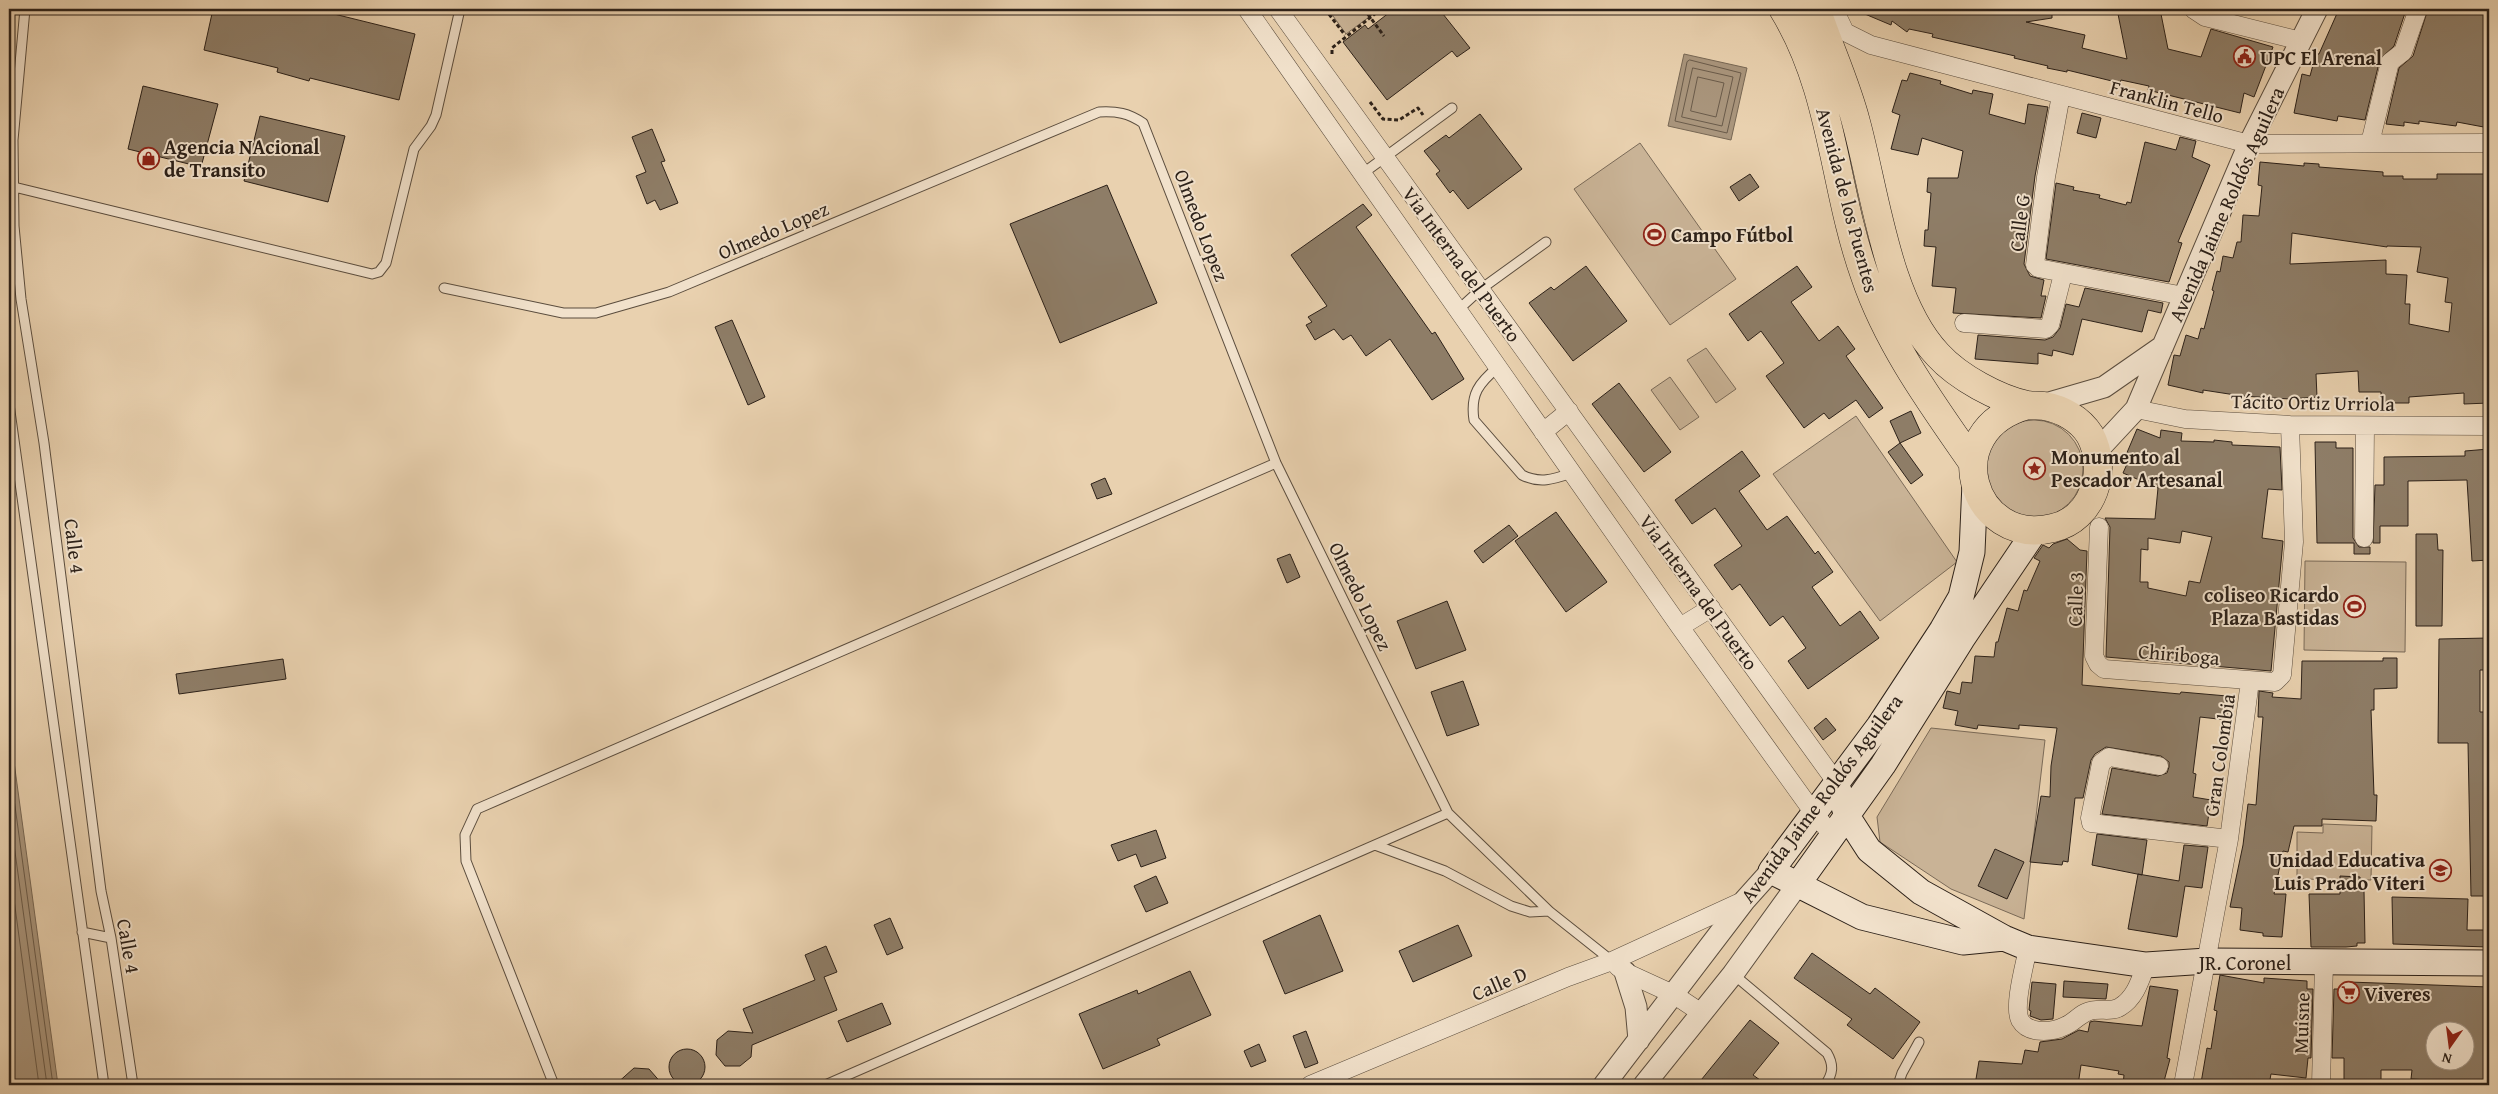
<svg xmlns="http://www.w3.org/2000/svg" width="2498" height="1094" font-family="'Gentium Book Plus',serif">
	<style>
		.green { fill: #c9b396; stroke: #7a6a58 }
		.water { fill: #a9957c; stroke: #776754 }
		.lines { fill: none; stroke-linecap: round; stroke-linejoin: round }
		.shore { stroke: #6a5b4a; stroke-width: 1 }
		.building { fill: #8e7d67; stroke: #2c2119; fill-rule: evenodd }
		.service-casing { stroke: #5b4d3e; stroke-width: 11 }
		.minor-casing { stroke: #5b4d3e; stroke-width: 19 }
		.tertiary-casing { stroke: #5b4d3e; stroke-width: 23 }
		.secondary-casing { stroke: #2c2119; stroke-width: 27 }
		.primary-casing { stroke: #2c2119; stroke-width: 29 }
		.path { stroke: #2c2119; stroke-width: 3; stroke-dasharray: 4 2.5; stroke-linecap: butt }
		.service { stroke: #f1e1cb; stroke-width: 9 }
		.minor { stroke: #f1e1cb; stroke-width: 18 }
		.tertiary { stroke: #f1e1cb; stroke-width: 21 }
		.secondary { stroke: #f1e1cb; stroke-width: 25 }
		.primary { stroke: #e9d1af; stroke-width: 28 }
		.labels { text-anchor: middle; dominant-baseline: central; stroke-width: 4; stroke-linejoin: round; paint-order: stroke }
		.poi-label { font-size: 20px; font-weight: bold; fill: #2c2119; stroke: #f1e1cb; text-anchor: start }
		.street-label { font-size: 20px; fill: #2c2119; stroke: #f1e1cb }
	</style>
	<rect width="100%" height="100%" fill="#e9d1af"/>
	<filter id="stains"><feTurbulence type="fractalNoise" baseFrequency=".004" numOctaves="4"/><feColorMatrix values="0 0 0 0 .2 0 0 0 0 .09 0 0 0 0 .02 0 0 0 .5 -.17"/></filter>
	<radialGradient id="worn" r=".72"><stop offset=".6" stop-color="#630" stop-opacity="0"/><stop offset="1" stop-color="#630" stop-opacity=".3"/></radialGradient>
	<!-- green -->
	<path class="green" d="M1328,9H1380L1346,34Z
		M1640,143L1736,279L1670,325L1574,189Z
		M1706,348L1736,389L1716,403L1687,360Z
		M1670,377L1699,417L1680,430L1651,390Z
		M1856,416L1957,562L1880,621L1773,474Z
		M1985 469a49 49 0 1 1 98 0a49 49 0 1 1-98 0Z
		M2305,561L2406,562L2405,652L2304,650Z
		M1931,728L2045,740L2024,919L1951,889L1880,842L1877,817Z
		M2323,824L2372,826L2371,880L2297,879V832L2323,833Z"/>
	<!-- water -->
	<path class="water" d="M1684,54L1747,68L1731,140L1668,126Z
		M9,725L58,1085H9Z"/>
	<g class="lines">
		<!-- shore -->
		<path class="shore" d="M1690,60L1741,73L1727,133L1675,121L1687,62Z
			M1693,68L1733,77L1722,126L1682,117Z
			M1698,77L1724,83L1716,117L1691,111Z
			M9,762L53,1085
			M9,808L47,1085
			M9,862L39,1085"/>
	</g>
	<!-- building -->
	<path class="building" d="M213,9H327L326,12L415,34L399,100L310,78L309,81L277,72L278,68L204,50Z
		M1394,9H1439L1470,48L1457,57L1452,51L1387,100L1343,42L1365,25L1368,29Z
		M1853,9H2052V18L2026,22L2085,35L2082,48L2127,59L2117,9H2160L2168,49L2201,57L2211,29L2273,47L2254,97L2244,93L2240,113L2148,90L2149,86L2121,80L2120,83L2067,70V72L2047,68L2048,66L2014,58L2015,56L1932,37L1933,34L1909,29L1907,32L1892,21L1891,25Z
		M2339,9L2406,10L2394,46L2380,59L2365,120L2338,116L2337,121L2294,113L2302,74L2310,76L2316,54H2319Z
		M2428,9H2489V128L2457,122L2456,126L2419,121V124L2404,122V126L2386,124L2399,68L2413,56Z
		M1910,73L1941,81L1940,84L1972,94L1973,90L1993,94L1989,114L2025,124L2028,104L2048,107L2035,176L2024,264L2030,276L2044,280L2041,296H2046L2041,318L1953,313L1956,288L1932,286L1936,247L1924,246L1925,230H1928L1931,193L1927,192L1928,178H1958L1963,151L1922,138L1918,155L1891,149L1900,115L1892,112L1902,80L1907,81Z
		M143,86L218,104L201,167L128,149Z
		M2082,113L2101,118L2096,138L2077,133Z
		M1480,114L1522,169L1468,209L1453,190L1450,193L1436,174L1440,171L1424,151L1446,135L1449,138Z
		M260,116L345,136L328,202L244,181Z
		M652,129L665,161L661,162L678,203L660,210L655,200L647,204L636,176L646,172L632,137Z
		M2180,137L2196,141L2192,157L2210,165L2178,242L2182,243L2169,282L2046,259L2056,183L2074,187L2073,190L2100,195L2099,198L2126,205L2127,202L2131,203L2145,142L2176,150Z
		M2260,162L2304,166V163L2319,164V167L2383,172V176H2403V179H2437V174H2489V403L2464,404V393L2409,397V403H2381V392H2359L2358,371L2316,374L2317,397L2290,399L2242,396L2203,390V393L2168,385L2174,355L2180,356L2186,335L2198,339L2201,328L2204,329L2214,291L2212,290L2217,271L2220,272L2223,256L2233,258L2237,242H2241L2243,215L2259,216L2262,186L2258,185ZM2292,233L2387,247V246L2421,247L2417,272L2448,278L2445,302L2452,303L2449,332L2409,324L2410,304H2405L2407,275L2386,274V260L2290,264Z
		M1750,174L1759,187L1739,201L1730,187Z
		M1107,185L1157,303L1060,343L1010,224Z
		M1363,204L1372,215L1356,227L1432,334L1435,332L1464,379L1432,400L1390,339L1366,356L1351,335L1343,340L1334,329L1315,340L1306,325L1312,322L1308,317L1327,306L1291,255Z
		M1586,266L1627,321L1573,361L1529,303L1551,287L1554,290Z
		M1797,266L1812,287L1791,302L1819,341L1838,326L1855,349L1846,356L1883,408L1869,418L1856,400L1829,419L1824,413L1804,428L1766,376L1784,363L1761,331L1748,341L1729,314Z
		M2085,288L2163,303L2161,313L2148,310L2142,332L2082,319L2073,355L2053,350L2052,356L2038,353V364L1975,359L1978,335L2045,340L2053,337L2060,328L2066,304L2079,307Z
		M732,320L765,397L748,405L715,327Z
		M1619,383L1671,452L1644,472L1592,404Z
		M1911,411L1921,433L1900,443L1890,421Z
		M2137,429L2160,438L2161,430L2182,433L2181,441L2214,442V440L2232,442V445L2280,447L2282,490L2268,489L2262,538L2283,541L2271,671L2106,657L2110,527L2105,518L2155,519L2158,488L2123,473L2127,464L2123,462ZM2182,531L2212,537L2200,583L2189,581L2186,596L2148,588V582H2140L2141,549L2148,550V538L2180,543Z
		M2315,442H2336V448H2353V538L2359,547H2370V554H2354V543H2317Z
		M1900,443L1923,475L1911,484L1888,452Z
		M2489,449V560L2472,561L2467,480L2408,481V526H2380V543H2373L2375,485H2384V457L2465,456V451Z
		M1742,451L1760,476L1739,491L1767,530L1787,516L1815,554L1818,551L1833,572L1812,587L1840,626L1860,611L1879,638L1808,689L1788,661L1806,648L1783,616L1770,626L1740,584L1732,590L1714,565L1742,546L1715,508L1692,524L1675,500Z
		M1105,478L1112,494L1097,499L1091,484Z
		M1556,512L1607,582L1566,612L1515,541Z
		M1509,525L1518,536L1483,563L1474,551Z
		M2416,534H2437L2438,550H2443L2442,626H2416Z
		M2067,539L2080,550L2087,551L2082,685L2180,694L2181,692L2227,696V699H2229L2227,720L2200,717L2193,773L2196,774L2193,797L2211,800L2207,826L2102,814L2112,768L2158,776L2167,773L2169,767V762L2161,756L2106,747L2095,754L2091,760L2083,798H2075L2068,862L2063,861L2062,865L2030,862L2041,796L2050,797L2051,766L2057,728L2019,725V729L1978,725L1977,729L1955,725L1958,711L1943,708L1947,691L1960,694L1962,682L1972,683L1975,656L1994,657L1996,642H1998L2007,608L2018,611L2024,590L2027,591L2040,561L2034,558L2043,545L2049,548L2053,544Z
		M1290,554L1300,577L1287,583L1277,559Z
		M1447,601L1466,650L1416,669L1397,621Z
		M2489,638V670H2480V712H2489V896H2471L2468,743H2438L2439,639Z
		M2383,658H2397V688L2374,689V710H2371L2374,795H2377L2376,821L2322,819V826H2294L2288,852L2283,851L2274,894H2286L2282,937L2263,936V933L2240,930L2242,908L2230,907L2243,845L2248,804L2256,805L2263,717H2258L2259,691L2273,693L2272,697L2301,699L2302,661H2383Z
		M283,659L286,679L179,694L176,674Z
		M1463,681L1479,725L1447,736L1431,692Z
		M1826,718L1836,730L1823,740L1814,728Z
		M1156,830L1166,858L1141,867L1136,854L1118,861L1111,845Z
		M2097,834L2147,840L2142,875L2092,865Z
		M2184,845L2208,847L2202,888L2185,886L2177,937L2128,929L2138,874L2179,881Z
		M1995,849L2024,862L2007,899L1978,886Z
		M1156,876L1168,903L1146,912L1134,886Z
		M2340,876L2360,877L2361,891H2364L2365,943H2357V946L2346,947H2311L2309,894H2340Z
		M2392,897L2468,899L2467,930H2489V947L2393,944Z
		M1320,915L1343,971L1285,994L1263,941Z
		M890,918L903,948L887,955L874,925Z
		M1458,925L1472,956L1413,982L1399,951Z
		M826,946L837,972L824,977L837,1010L752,1045L751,1057L740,1066H725L716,1055L717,1040L728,1031L753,1033L743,1009L815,980L805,955Z
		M1812,953L1870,994L1875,988L1920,1022L1893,1059L1847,1025L1852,1019L1794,978Z
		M1190,971L1211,1015L1157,1039L1160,1045L1103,1069L1079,1014L1137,990L1138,994Z
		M2220,975L2264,983V978L2307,981V989H2313L2311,1058H2308L2306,1078L2271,1074L2269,1085H2202L2201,1083L2207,1048L2211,1049L2217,1011L2214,1010Z
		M2064,981L2108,984L2106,999L2063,997Z
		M2032,982L2056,984L2053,1019L2041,1020L2030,1016L2031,1011L2029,1010Z
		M2349,982L2489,987V1085H2430V1080L2411,1079L2412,1070H2381V1085H2344V1058H2332L2334,989H2349ZM2436,1032H2466V1062H2436Z
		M2150,986L2178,990L2167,1058L2170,1059L2163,1085H2123L2124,1075L2118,1074L2119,1071L2081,1065L2078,1085H1975L1979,1061L2022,1064L2025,1050L2038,1052L2040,1042L2062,1039L2079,1030L2088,1032L2090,1022L2094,1021L2142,1026Z
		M882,1003L891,1024L847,1042L838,1021Z
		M1750,1020L1779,1043L1753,1075L1767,1085H1697Z
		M1306,1031L1318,1063L1305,1068L1293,1036Z
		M1259,1044L1266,1061L1251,1067L1244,1051Z
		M669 1067a18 18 0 1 1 36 0a18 18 0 1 1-36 0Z
		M634,1068L649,1069L663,1085H615Z"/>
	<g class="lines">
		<defs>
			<path id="service" d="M25,9L13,140L14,226L21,299L44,443L101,891L111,938L133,1085
				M1362,174L1452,108
				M14,187L372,274L379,272L386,263L414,149L431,126L436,115L460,9
				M444,288L563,313H596L669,292L1099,112C1117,111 1128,113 1143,123L1276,463L1448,813L1549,911L1612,961
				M1458,310L1481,289L1546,242
				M1498,367C1479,383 1470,394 1474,420L1522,475C1540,484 1554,479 1572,473
				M9,404L104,1085
				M1375,845L1445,871L1511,906L1530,912L1549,911
				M82,932L111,938
				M1733,974L1827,1053C1834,1065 1833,1074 1825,1085
				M554,1085L466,861L465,835L477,809L1276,463
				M825,1085L1448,813
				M1898,1085L1902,1073L1919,1042"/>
			<path id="minor" d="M1247,9L1680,627L1813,812L1833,836
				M1278,9L1836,782
				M1834,9L1845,32L1871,45L2249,144L2489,143
				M2193,9L2205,17L2301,41
				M2061,95L2046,177L2035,265L2038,268L2184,296
				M2370,143L2390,62L2403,52L2418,9
				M1964,323L2046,329L2050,325L2063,274
				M2136,409L2185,419L2290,425L2489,426
				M1543,432L1569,411
				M2099,527L2094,656L2098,664L2104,669L2275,682L2282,675L2294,542L2290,425
				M2364,538L2365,426
				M1680,627L1711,608
				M2159,766L2109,757L2101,763L2090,818L2091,823L2229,839
				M2028,948C2025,964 2013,1006 2020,1020C2028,1034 2051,1033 2065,1026C2073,1023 2079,1015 2087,1012C2098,1007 2111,1013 2120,1007C2135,998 2140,981 2146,965
				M1618,967L1625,972L1673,994L1700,1012
				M1310,1085L1568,977L1612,961L1745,900
				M2183,1085L2229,839L2250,681
				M2321,1085L2324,962"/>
			<path id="tertiary" d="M2042,405L2104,387L2163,346
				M2097,451L2136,409L2249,144L2317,9
				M1625,972L1636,1007L1639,1040
				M1604,1085L1745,900L1771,871
				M1644,1085L1733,974L1798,884"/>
			<path id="secondary" d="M1975,483L1972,552L1961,597L1942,630L1879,726L1771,871L1862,917L1963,942L2004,938
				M1836,782L1847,816L1869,850L1921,892L2004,938L2028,948L2146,965L2207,961L2489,963
				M1798,884L1883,765L1962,639L2035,531"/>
			<path id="primary" d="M1783,9C1834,92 1833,187 1865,276C1888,344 1932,404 1973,463
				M1812,9L1820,20C1832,54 1847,87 1856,122C1875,191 1887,302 1938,355C1958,377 1998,399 2027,405C2033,406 2039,405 2044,406C2062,409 2080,419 2090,435C2109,470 2093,519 2053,528C1972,548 1935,430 2028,405"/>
		</defs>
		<!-- service casing -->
		<use href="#service" class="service-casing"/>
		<!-- minor casing -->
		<use href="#minor" class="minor-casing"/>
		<!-- tertiary casing -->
		<use href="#tertiary" class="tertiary-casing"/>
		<!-- secondary casing -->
		<use href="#secondary" class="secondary-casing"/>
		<!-- primary casing -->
		<use href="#primary" class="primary-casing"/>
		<!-- path -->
		<path class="path" d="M1325,9L1345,35
			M1364,9L1384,36
			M1332,54V48L1381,9
			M1370,102L1383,119L1399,120L1418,108L1423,115
			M2273,1085L2274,1081L2305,1084"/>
		<!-- service -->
		<use href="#service" class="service"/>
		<!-- minor -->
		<use href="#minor" class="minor"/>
		<!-- tertiary -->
		<use href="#tertiary" class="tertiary"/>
		<!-- secondary -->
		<use href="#secondary" class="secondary"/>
		<!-- primary -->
		<use href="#primary" class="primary"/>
	</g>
	<!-- icons -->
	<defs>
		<symbol id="civic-ring" viewBox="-11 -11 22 22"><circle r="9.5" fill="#f1e1cb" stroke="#8f2418" stroke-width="1.5"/><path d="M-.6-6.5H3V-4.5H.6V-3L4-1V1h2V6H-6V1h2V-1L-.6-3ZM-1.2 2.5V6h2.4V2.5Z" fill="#8f2418"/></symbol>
		<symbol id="shop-ring" viewBox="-11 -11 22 22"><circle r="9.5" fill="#f1e1cb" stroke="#8f2418" stroke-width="1.5"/><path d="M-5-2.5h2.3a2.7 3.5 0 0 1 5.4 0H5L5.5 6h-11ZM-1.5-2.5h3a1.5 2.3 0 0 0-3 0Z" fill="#8f2418"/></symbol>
		<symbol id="stadium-ring" viewBox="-11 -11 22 22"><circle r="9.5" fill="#f1e1cb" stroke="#8f2418" stroke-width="1.5"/><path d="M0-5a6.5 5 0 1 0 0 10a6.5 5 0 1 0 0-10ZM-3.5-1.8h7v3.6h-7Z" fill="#8f2418"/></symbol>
		<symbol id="sight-ring" viewBox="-11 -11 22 22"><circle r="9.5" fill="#f1e1cb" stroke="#8f2418" stroke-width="1.5"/><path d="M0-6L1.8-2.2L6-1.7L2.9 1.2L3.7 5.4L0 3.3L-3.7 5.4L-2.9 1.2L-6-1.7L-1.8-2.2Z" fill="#8f2418"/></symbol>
		<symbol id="school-ring" viewBox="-11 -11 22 22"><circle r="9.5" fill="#f1e1cb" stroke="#8f2418" stroke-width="1.5"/><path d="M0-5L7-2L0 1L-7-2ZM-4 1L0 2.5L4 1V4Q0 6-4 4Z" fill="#8f2418"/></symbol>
		<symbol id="supermarket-ring" viewBox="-11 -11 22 22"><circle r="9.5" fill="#f1e1cb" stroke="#8f2418" stroke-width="1.5"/><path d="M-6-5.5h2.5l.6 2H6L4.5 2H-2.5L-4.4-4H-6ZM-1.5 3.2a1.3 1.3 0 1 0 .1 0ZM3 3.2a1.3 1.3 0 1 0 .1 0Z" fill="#8f2418"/></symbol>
	</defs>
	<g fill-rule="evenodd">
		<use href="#civic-ring" x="2232" y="44" width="25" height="25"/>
		<use href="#shop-ring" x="136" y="146" width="25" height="25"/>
		<use href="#stadium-ring" x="1642" y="222" width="25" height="25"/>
		<use href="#sight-ring" x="2022" y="456" width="25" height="25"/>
		<use href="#stadium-ring" x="2342" y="594" width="25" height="25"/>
		<use href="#school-ring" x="2428" y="858" width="25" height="25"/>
		<use href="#supermarket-ring" x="2336" y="980" width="25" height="25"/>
	</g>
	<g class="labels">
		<!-- poi labels -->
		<g class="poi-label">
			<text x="2260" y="57">UPC El Arenal</text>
			<text x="164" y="146">Agencia NAcional<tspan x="164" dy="23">de Transito</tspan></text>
			<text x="1671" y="234">Campo Fútbol</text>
			<text x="2051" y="456">Monumento al<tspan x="2051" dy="23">Pescador Artesanal</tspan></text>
			<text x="2339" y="594" text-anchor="end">coliseo Ricardo<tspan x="2339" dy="23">Plaza Bastidas</tspan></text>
			<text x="2425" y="859" text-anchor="end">Unidad Educativa<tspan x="2425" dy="23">Luis Prado Viteri</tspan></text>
			<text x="2364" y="993">Viveres</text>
		</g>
		<!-- street labels -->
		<g class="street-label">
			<text transform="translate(2167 101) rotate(15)">Franklin Tello</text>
			<text transform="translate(1848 200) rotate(75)">Avenida de los Puentes</text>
			<text transform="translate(2226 204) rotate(-66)">Avenida Jaime Roldós Aguilera</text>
			<text transform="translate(2019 223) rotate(-83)">Calle G</text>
			<text transform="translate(1202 225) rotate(69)">Olmedo Lopez</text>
			<text transform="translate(773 230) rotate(-23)">Olmedo Lopez</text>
			<text transform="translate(1462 264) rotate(54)">Via Interna del Puerto</text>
			<text transform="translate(2313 402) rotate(1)">Tácito Ortiz Urriola</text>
			<text transform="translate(75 546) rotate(83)">Calle 4</text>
			<text transform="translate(1699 592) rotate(54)">Via Interna del Puerto</text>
			<text transform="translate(1361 596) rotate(64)">Olmedo Lopez</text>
			<text transform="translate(2075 599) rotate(-88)">Calle 3</text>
			<text transform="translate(2179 654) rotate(5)">Chiriboga</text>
			<text transform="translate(2219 755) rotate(-82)">Gran Colombia</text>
			<text transform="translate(1821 798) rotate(-53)">Avenida Jaime Roldós Aguilera</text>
			<text transform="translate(129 946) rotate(80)">Calle 4</text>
			<text x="2245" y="962">JR. Coronel</text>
			<text transform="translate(1499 983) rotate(-23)">Calle D</text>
			<text transform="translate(2301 1023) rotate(-88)">Muisne</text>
		</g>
	</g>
	<!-- margin -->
	<rect width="2498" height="1094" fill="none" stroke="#e9d1af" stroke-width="30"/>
	<rect x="10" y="10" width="2478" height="1074" fill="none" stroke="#2c2119" stroke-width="2.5"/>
	<rect x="15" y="15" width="2468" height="1064" fill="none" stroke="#2c2119"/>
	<!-- north arrow -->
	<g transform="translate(2450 1046) rotate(194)"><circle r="24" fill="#f1e1cb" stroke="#a29484"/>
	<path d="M0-4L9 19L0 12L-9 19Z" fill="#8f2418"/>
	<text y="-8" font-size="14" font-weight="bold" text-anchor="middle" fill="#2c2119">N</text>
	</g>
	<rect width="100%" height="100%" filter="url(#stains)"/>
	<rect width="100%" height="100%" fill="url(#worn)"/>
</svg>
